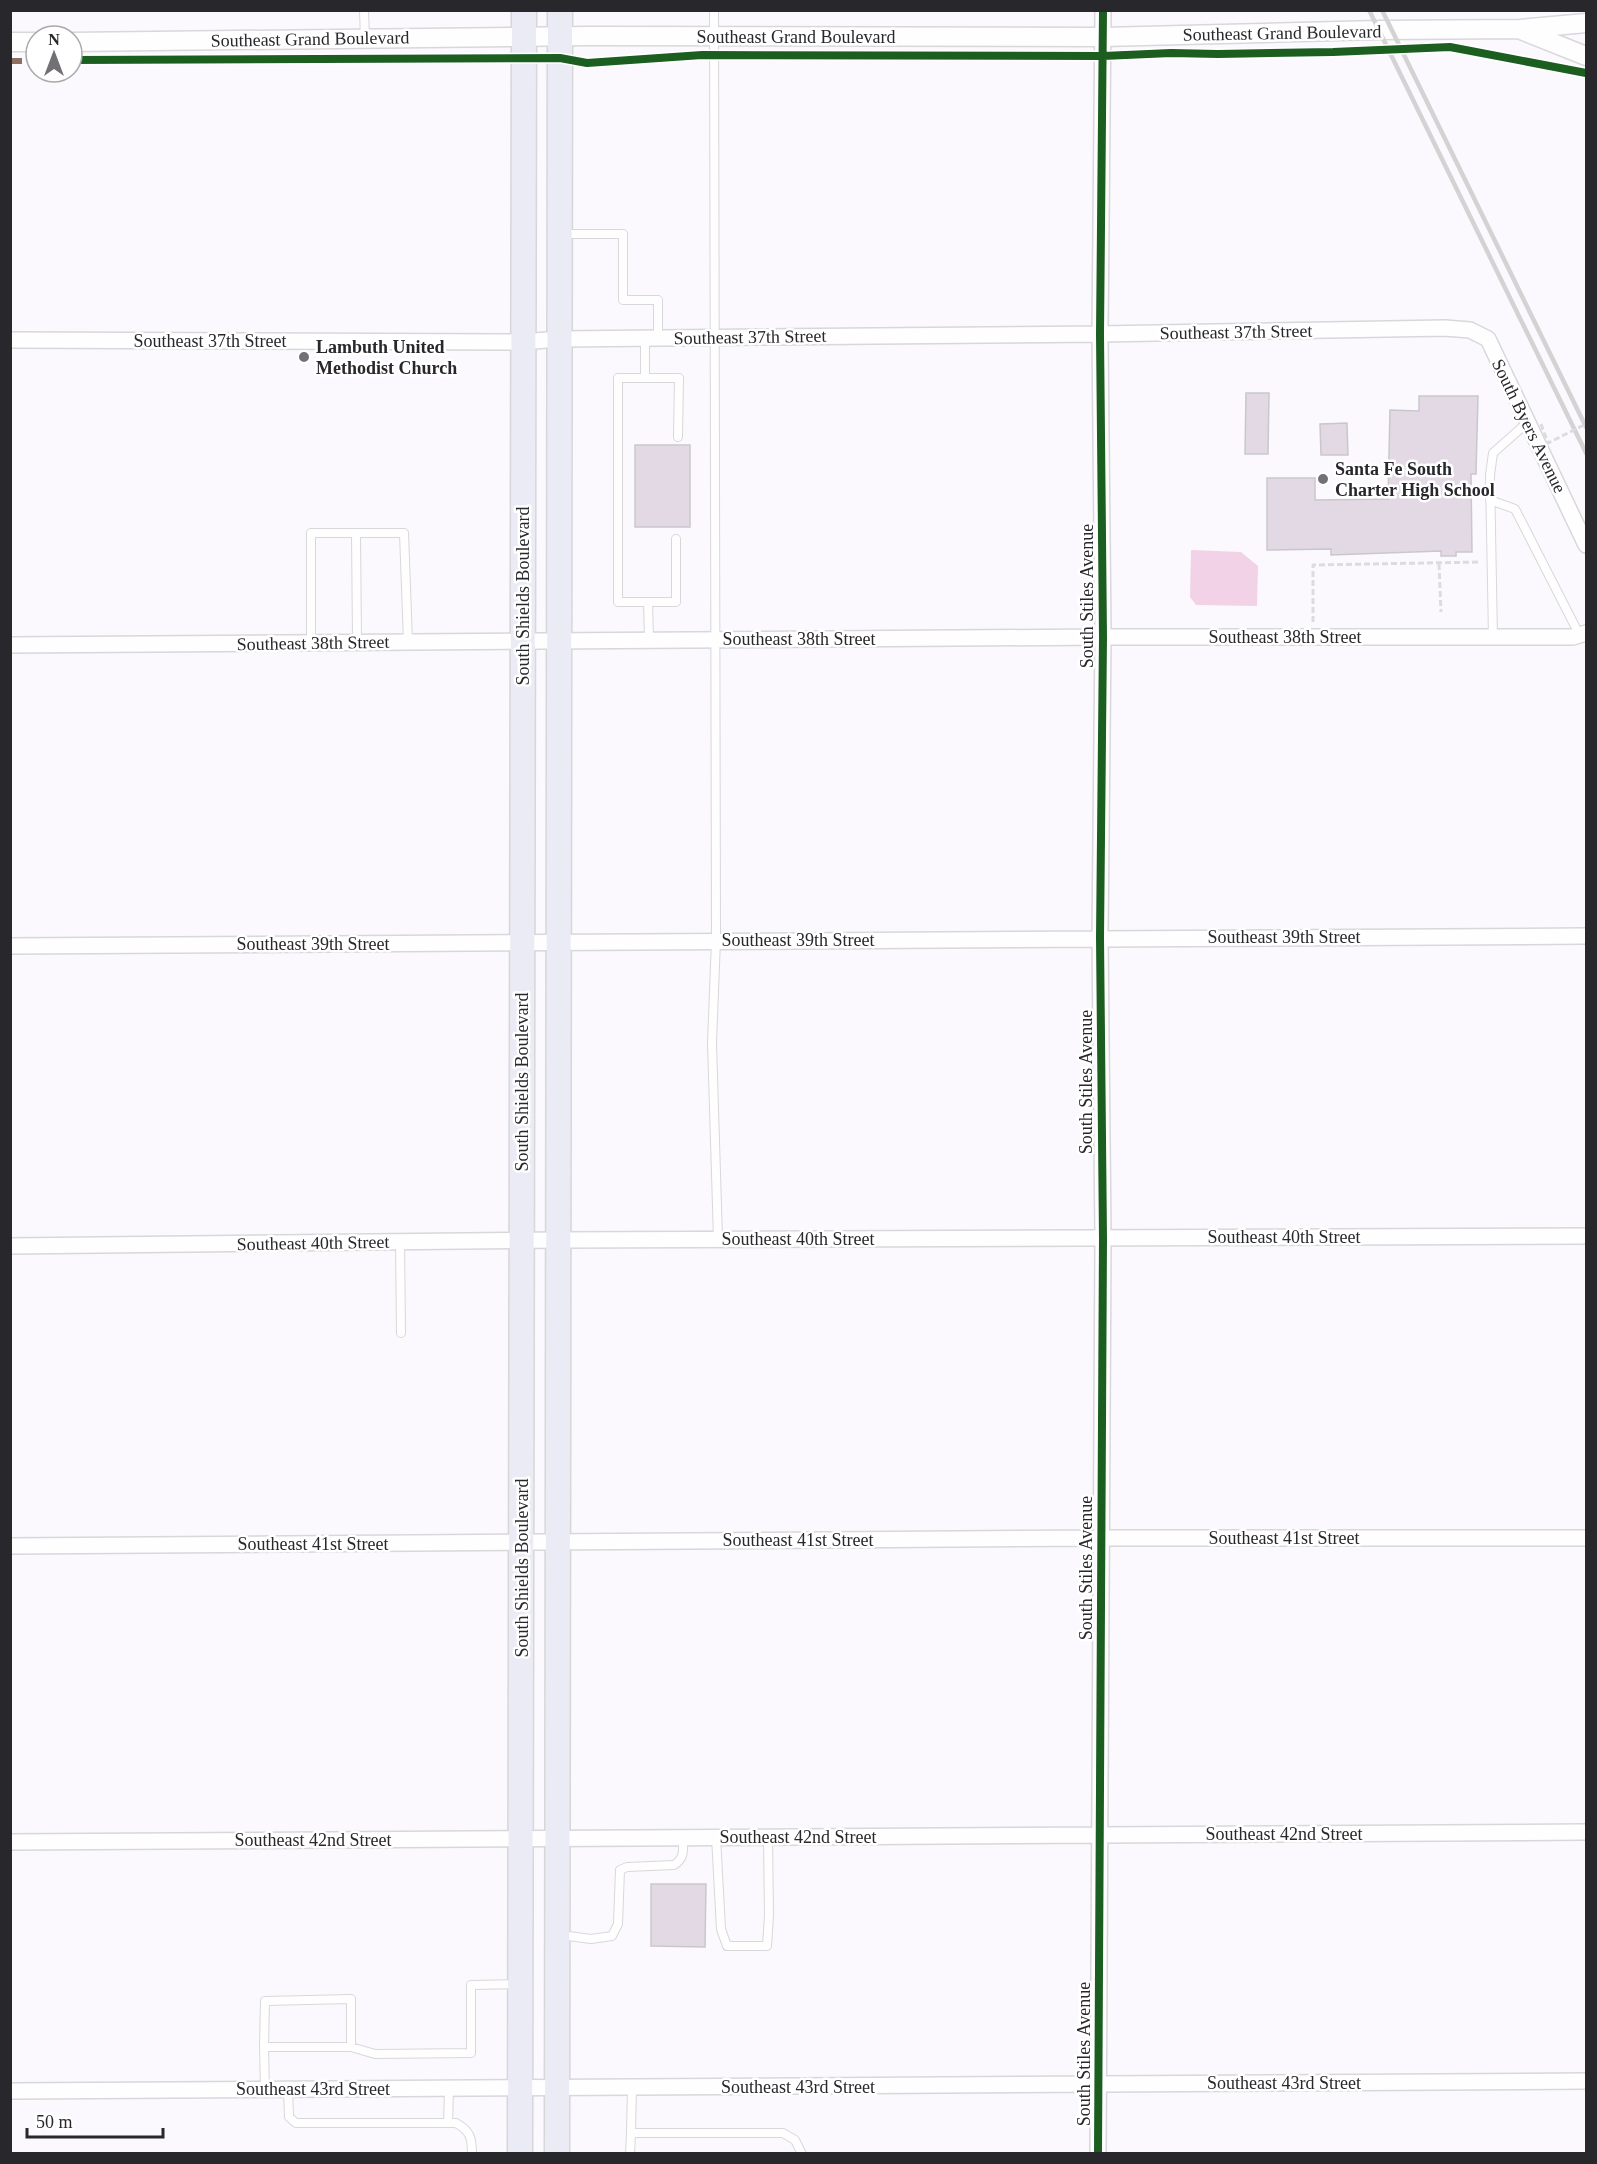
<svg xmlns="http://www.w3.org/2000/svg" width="1597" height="2164" font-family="'Times New Roman',serif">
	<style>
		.green { fill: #f1d2e7 }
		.building { fill: #e2d9e5; stroke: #c9c7cb; stroke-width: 1.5 }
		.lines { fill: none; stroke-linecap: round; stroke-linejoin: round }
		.service-casing { stroke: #d8d7db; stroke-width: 10 }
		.minor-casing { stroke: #d8d7db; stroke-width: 18 }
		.tertiary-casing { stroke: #d8d7db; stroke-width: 21 }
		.primary-casing { stroke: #d7d6d9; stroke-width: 27 }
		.path { stroke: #dcdcde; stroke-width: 3; stroke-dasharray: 6 3; stroke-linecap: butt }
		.service { stroke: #fefeff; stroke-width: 8 }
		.minor { stroke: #fefeff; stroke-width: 15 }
		.tertiary { stroke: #fefeff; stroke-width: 18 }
		.primary { stroke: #eaebf4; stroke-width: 24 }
		.rail { stroke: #d3d3d4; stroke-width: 4.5 }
		.path-bridge { stroke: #dcdcde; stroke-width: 3; stroke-dasharray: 6 3; stroke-linecap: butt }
		.quiet { stroke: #8d6e63; stroke-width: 6; stroke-dasharray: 12 6; stroke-linecap: butt }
		.cycleway-casing { stroke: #fff; stroke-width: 11 }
		.cycleway { stroke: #1b5e20; stroke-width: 8 }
		.poi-dot { fill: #727075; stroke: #fff; stroke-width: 2 }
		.labels { text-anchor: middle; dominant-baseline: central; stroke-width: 5; stroke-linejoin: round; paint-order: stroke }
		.street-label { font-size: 18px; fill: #28272b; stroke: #fff }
		.poi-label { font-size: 18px; font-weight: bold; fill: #28272b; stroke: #fff; text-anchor: start }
	</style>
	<rect width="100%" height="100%" fill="#fbf9fe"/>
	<!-- green -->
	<path class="green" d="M1191,550L1241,552L1258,566L1257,606L1196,605L1190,597Z"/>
	<!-- building -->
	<path class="building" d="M1246,393H1269L1268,454H1245Z
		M1419,396H1478L1476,474H1471L1472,552H1456V556H1441V551L1331,555V549L1267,550V478H1315V500L1388,499L1390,410L1419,411Z
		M1347,423L1348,455H1321L1320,424Z
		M635,445H690V527H635Z
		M651,1884H706L705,1947L651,1946Z"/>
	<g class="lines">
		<defs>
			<path id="service" d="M364,10L365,39
				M714,10L716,940L712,1043L718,1239
				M563,234H623V300H658V339
				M645,339V378
				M1490,500L1515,509L1580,636
				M356,533L357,642
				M648,602H676V539
				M1493,637L1490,475L1493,453L1528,422
				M649,640L648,602H618V378H679L678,437
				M311,643V533H404L408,642
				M400,1242L401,1333
				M716,1837L721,1929L727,1946H767L769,1915L768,1837
				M561,1935L591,1939L612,1936L618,1924L620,1870L627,1867L674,1865C685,1858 683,1850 683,1838
				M264,2047L265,2001L351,1999V2047
				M265,2089L264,2047H351L375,2054L471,2053V1985L517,1984
				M288,2090L289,2117L296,2123H456C470,2131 472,2137 472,2154
				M448,2123L449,2089
				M631,2133L632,2088
				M630,2154L631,2133H783L795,2140L802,2154"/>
			<path id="minor" d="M10,340L522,342L559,339L1100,334L1445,328L1470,330L1488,339L1586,545
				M10,645L1103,637H1573L1586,633
				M10,946L1586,936
				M10,1246L557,1240L1586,1236
				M10,1546L1100,1538H1586
				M10,1842L1586,1832
				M10,2091L1586,2081
				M1098,2154L1103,1238L1100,937L1103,637L1100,334L1103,10"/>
			<path id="tertiary" d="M1521,30L1586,56
				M10,42H36
				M72,42L589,36L1103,37L1379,30L1520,29L1586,23"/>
			<path id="primary" d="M520,2154L524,10
				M557,2154L560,10"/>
		</defs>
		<!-- service casing -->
		<use href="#service" class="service-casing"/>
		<!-- minor casing -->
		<use href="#minor" class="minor-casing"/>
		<!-- tertiary casing -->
		<use href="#tertiary" class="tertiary-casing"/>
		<!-- primary casing -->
		<use href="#primary" class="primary-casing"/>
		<!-- path -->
		<path class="path" d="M1439,564L1441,612
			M1313,622V565L1481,562"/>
		<!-- service -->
		<use href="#service" class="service"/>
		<!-- minor -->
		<use href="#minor" class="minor"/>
		<!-- tertiary -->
		<use href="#tertiary" class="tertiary"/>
		<!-- primary -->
		<use href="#primary" class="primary"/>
		<!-- rail -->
		<path class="rail" d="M1369,10L1586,453
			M1382,10L1586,427"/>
		<!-- path-bridge -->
		<path class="path-bridge" d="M1541,424L1548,443L1586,424"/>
		<!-- quiet -->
		<path class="quiet" d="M10,61H36"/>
		<defs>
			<path id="cycleway" d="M72,60L560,58L587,63L702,55L1103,56L1171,53L1218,54L1333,52L1450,47L1586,73
				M1098,2154L1103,1238L1100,937L1103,637L1100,334L1103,10"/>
		</defs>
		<!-- cycleway casing -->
		<use href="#cycleway" class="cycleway-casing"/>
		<!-- cycleway -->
		<use href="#cycleway" class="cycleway"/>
	</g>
	<!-- markers -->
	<g class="poi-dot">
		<circle cx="304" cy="357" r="6"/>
		<circle cx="1323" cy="479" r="6"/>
	</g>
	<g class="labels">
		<!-- street labels -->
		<g class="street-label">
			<text transform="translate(1282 33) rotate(-1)">Southeast Grand Boulevard</text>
			<text x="796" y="37">Southeast Grand Boulevard</text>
			<text transform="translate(310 39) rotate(-1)">Southeast Grand Boulevard</text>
			<text transform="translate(1236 332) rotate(-1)">Southeast 37th Street</text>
			<text transform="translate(750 337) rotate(-1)">Southeast 37th Street</text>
			<text x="210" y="341">Southeast 37th Street</text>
			<text transform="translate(1529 426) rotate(64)">South Byers Avenue</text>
			<text transform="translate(523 596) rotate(-90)">South Shields Boulevard</text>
			<text transform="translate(1087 596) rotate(-90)">South Stiles Avenue</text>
			<text x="1285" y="637">Southeast 38th Street</text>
			<text x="799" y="639">Southeast 38th Street</text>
			<text transform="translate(313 643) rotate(-1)">Southeast 38th Street</text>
			<text x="1284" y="937">Southeast 39th Street</text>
			<text x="798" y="940">Southeast 39th Street</text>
			<text x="313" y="944">Southeast 39th Street</text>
			<text transform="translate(522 1082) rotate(-90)">South Shields Boulevard</text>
			<text transform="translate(1086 1082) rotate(-90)">South Stiles Avenue</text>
			<text x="1284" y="1237">Southeast 40th Street</text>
			<text x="798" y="1239">Southeast 40th Street</text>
			<text transform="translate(313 1243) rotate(-1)">Southeast 40th Street</text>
			<text x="1284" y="1538">Southeast 41st Street</text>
			<text x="798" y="1540">Southeast 41st Street</text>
			<text x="313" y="1544">Southeast 41st Street</text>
			<text transform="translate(522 1568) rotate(-90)">South Shields Boulevard</text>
			<text transform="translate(1086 1568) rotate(-90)">South Stiles Avenue</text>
			<text x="1284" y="1834">Southeast 42nd Street</text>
			<text x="798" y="1837">Southeast 42nd Street</text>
			<text x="313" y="1840">Southeast 42nd Street</text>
			<text transform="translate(1084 2054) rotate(-90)">South Stiles Avenue</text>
			<text x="1284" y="2083">Southeast 43rd Street</text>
			<text x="798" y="2087">Southeast 43rd Street</text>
			<text x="313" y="2089">Southeast 43rd Street</text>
		</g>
		<!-- poi labels -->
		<g class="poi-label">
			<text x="316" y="347">Lambuth United<tspan x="316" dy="21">Methodist Church</tspan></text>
			<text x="1335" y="469">Santa Fe South<tspan x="1335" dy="21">Charter High School</tspan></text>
		</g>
	</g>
	<!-- border -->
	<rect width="1597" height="2164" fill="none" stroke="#28272b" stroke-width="24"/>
	<!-- north arrow -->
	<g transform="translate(54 54)"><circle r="28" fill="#ffffff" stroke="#a9a9aa" stroke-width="1.5"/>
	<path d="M0-4.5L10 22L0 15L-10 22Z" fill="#727075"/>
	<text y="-9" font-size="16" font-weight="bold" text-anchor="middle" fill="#28272b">N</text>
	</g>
	<!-- scale -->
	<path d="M27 2128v9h136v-9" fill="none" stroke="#28272b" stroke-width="3"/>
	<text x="36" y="2128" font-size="18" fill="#28272b" stroke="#ffffff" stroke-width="4.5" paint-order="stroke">50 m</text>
</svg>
